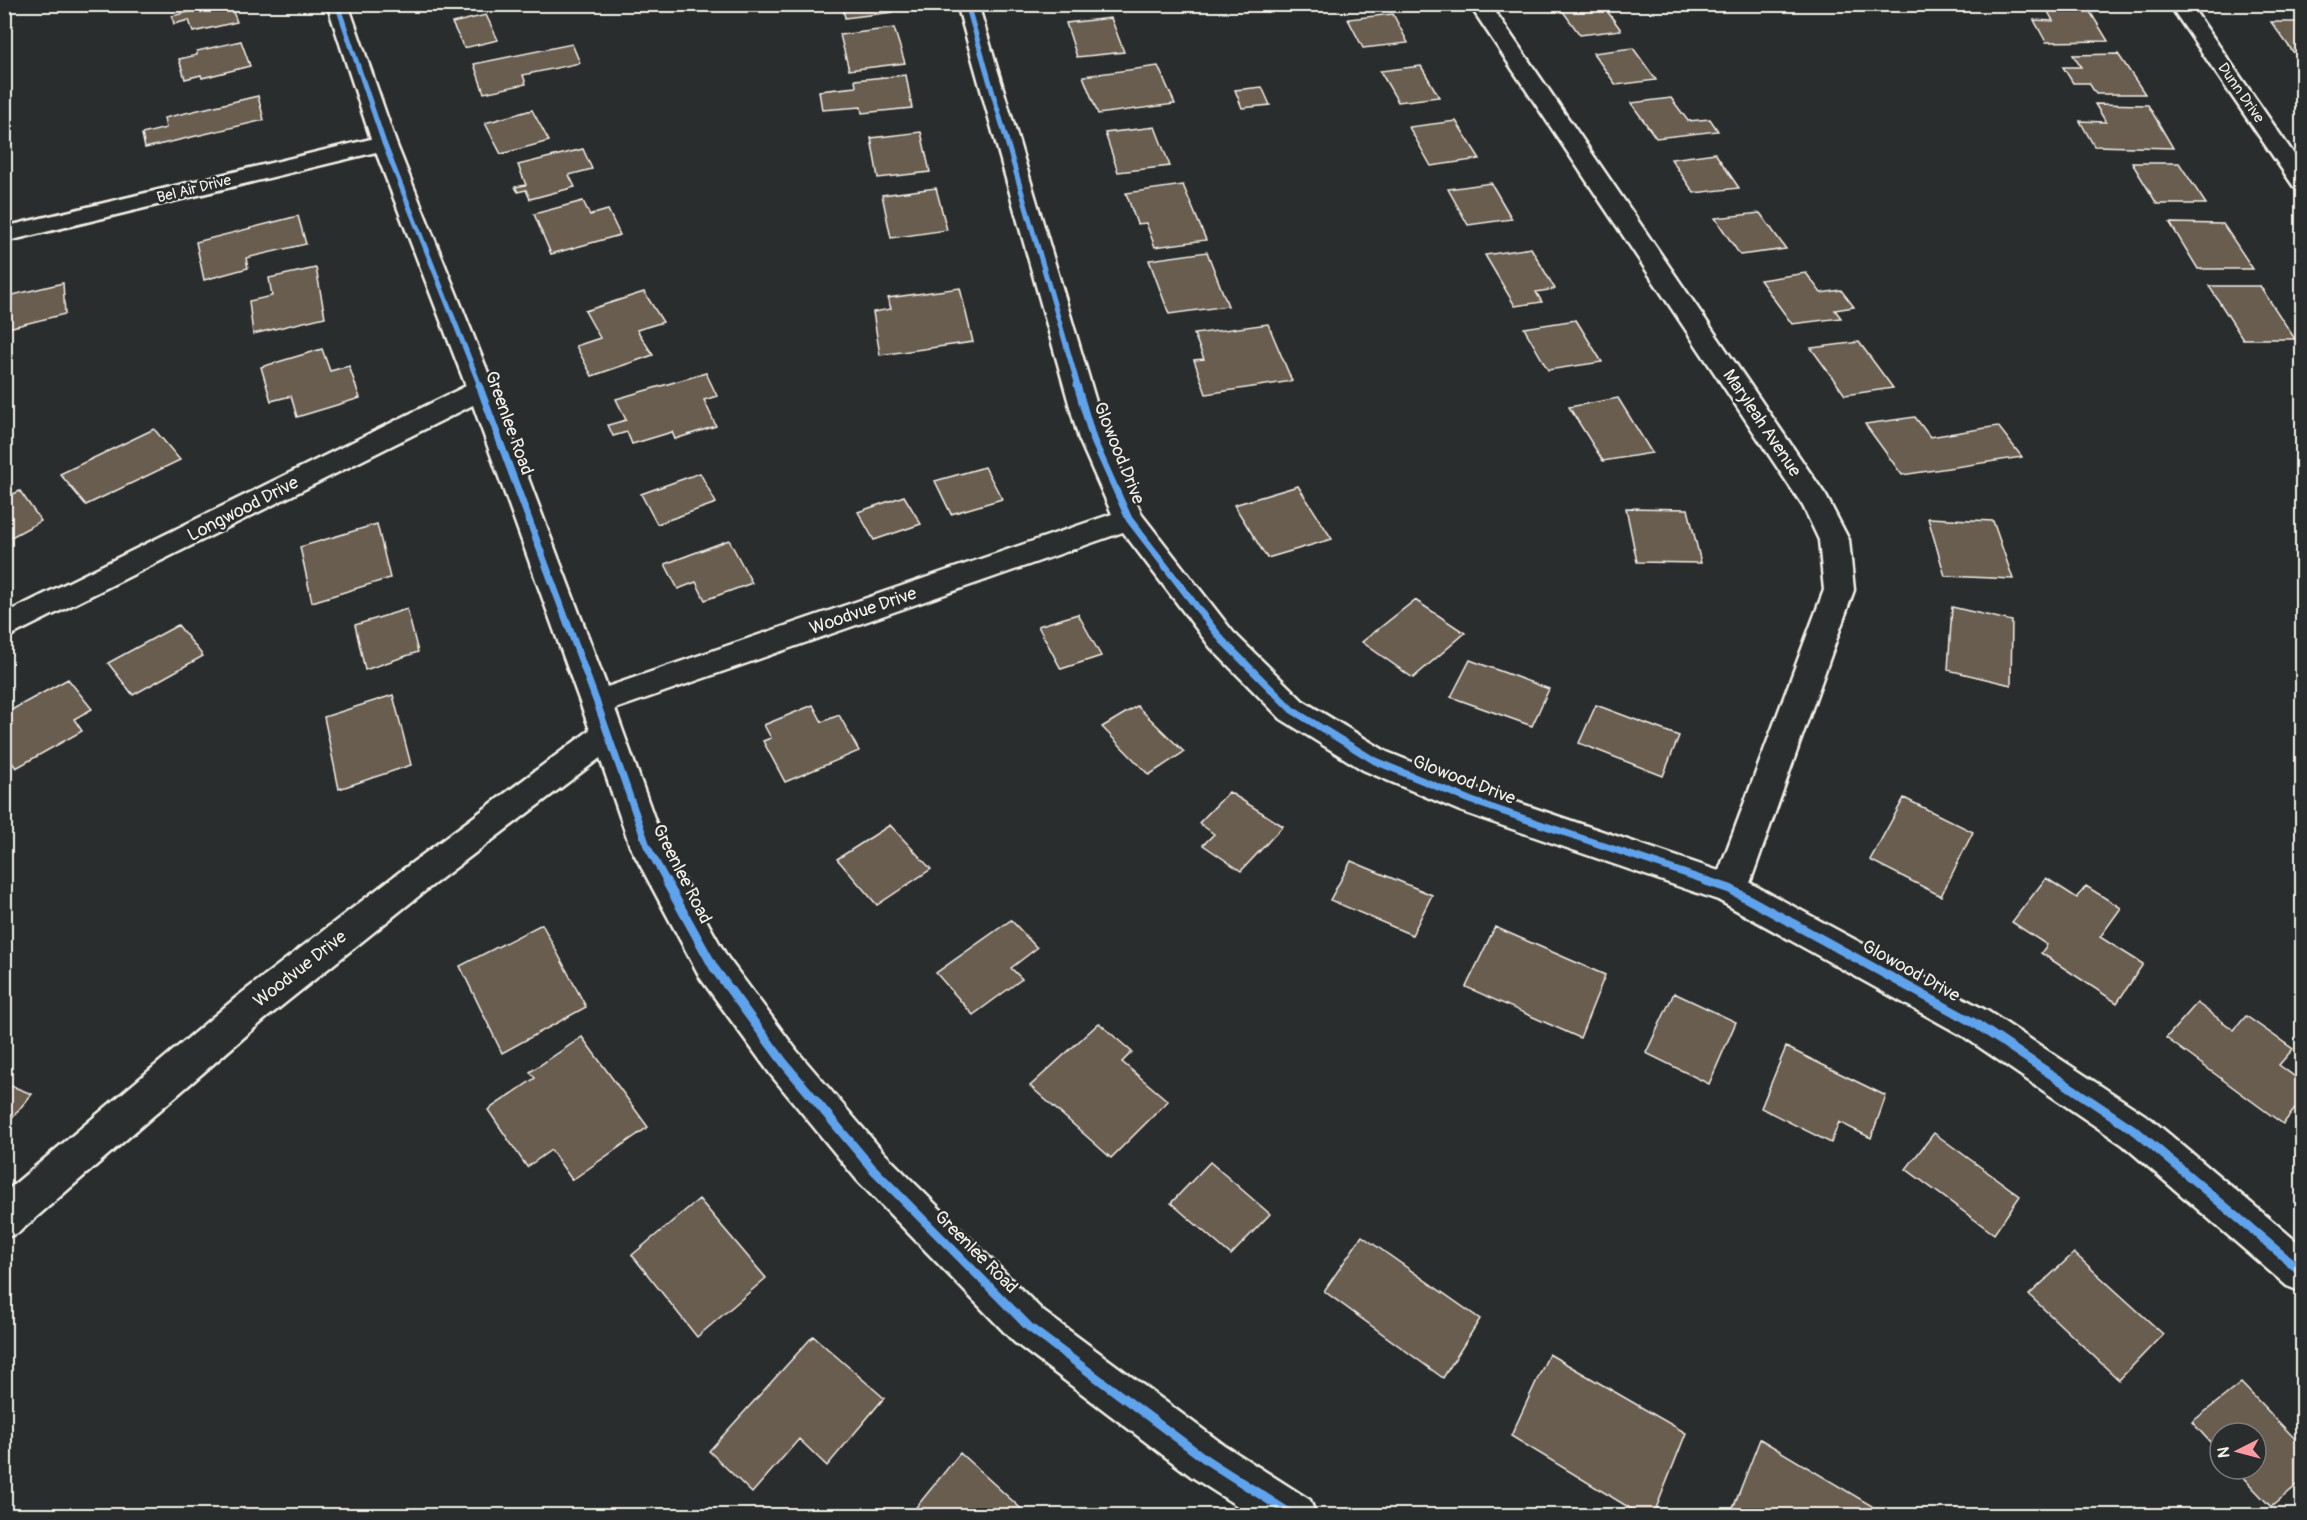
<svg xmlns="http://www.w3.org/2000/svg" width="2307" height="1520" font-family="Pangolin,sans-serif">
	<style>
		.building { fill: #695d50; stroke: #f4f1e8; stroke-width: 1.5 }
		.lines { fill: none; stroke-linecap: round; stroke-linejoin: round }
		.street-casing { stroke: #f4f1e8; stroke-width: 5 }
		.street { fill: #2a2d2e; fill-rule: evenodd }
		.cycleway-far2-casing { stroke: #2a2d2e; stroke-width: 8 }
		.cycleway-far1-casing { stroke: #2a2d2e; stroke-width: 10 }
		.cycleway-casing { stroke: #2a2d2e; stroke-width: 13 }
		.cycleway-far2 { stroke: #60a3ed; stroke-width: 5 }
		.cycleway-far1 { stroke: #60a3ed; stroke-width: 7 }
		.cycleway { stroke: #60a3ed; stroke-width: 9 }
		.labels { text-anchor: middle; dominant-baseline: central; stroke-width: 5; stroke-linejoin: round; paint-order: stroke }
		.far-street-label { font-size: 15px; fill: #f4f1e8; stroke: #2a2d2e }
		.street-label { font-size: 18px; fill: #f4f1e8; stroke: #2a2d2e }
	</style>
	<rect width="100%" height="100%" fill="#2a2d2e"/>
	<filter id="ink" filterUnits="userSpaceOnUse"><feTurbulence type="fractalNoise" baseFrequency=".0167" numOctaves="2"/><feDisplacementMap in="SourceGraphic" scale="12" xChannelSelector="R" yChannelSelector="G"/><feConvolveMatrix kernelMatrix="1 2 1 2 8 2 1 2 1" color-interpolation-filters="sRGB"/></filter>
	<g filter="url(#ink)">
		<!-- building -->
		<path class="building" d="M221,4H230L237,22L193,32L189,20L174,24L172,16Z
			M842,4H891L893,12L845,18Z
			M1602,4L1621,30L1580,35L1559,6Z
			M2044,4L2086,5L2108,41L2046,42L2034,20L2053,21Z
			M2255,4H2300L2302,10L2258,9Z
			M1393,14L1408,43L1363,48L1348,19Z
			M486,15L498,40L464,48L452,23Z
			M1111,18L1124,52L1077,57L1066,23Z
			M2271,22H2302V60H2299Z
			M894,28L905,63L849,70L840,35Z
			M241,41L250,66L202,78L201,75L185,79L179,59L197,55V51Z
			M572,44L580,63L523,75L526,84L484,93L474,64Z
			M1633,48L1656,80L1616,85L1593,53Z
			M2118,54L2145,94H2096L2089,83H2073L2063,67H2081L2073,55Z
			M1158,66L1175,104L1098,114L1083,76Z
			M1421,66L1439,97L1398,102L1380,71Z
			M906,75L912,108L862,113L861,107L822,110L819,91L856,87L855,80Z
			M1262,87L1270,105L1242,108L1235,90Z
			M258,96L264,120L145,148L142,134L166,128L164,118Z
			M1671,98L1688,121L1710,119L1718,131L1656,138L1631,103Z
			M2095,104L2148,105L2173,148L2094,146L2080,121L2106,122Z
			M532,110L549,141L501,154L485,123Z
			M1456,121L1480,159L1431,166L1409,127Z
			M1155,127L1170,166L1118,172L1105,133Z
			M921,132L930,172L878,178L871,138Z
			M583,149L592,169L569,175L575,187L530,199L526,190L518,192L515,187L526,185L518,165Z
			M1715,153L1739,188L1694,193L1671,159Z
			M2132,163H2179L2206,204H2157Z
			M1491,183L1512,219L1468,225L1448,189Z
			M1183,185L1206,240L1155,247L1146,223L1137,224L1126,193Z
			M936,188L947,230L891,238L882,195Z
			M583,201L590,215L608,210L620,235L551,254L534,214Z
			M1760,213L1786,249L1740,255L1715,218Z
			M298,216L306,244L246,258L248,268L204,280L196,242Z
			M2170,223L2223,224L2253,269H2198Z
			M1531,248L1555,289L1536,292L1542,302L1515,306L1485,255Z
			M1207,252L1228,306L1169,314L1149,260Z
			M316,268L325,317L253,334L249,301L272,296L269,278Z
			M1806,273L1821,293L1841,290L1854,307L1835,310L1841,318L1792,324L1760,280Z
			M63,283L65,314L4,329V297Z
			M2209,286H2260L2295,339H2243Z
			M960,288L973,342L880,355L873,312L891,309L888,298Z
			M644,292L663,322L637,330L653,355L592,376L576,346L600,338L585,311Z
			M1576,320L1602,362L1548,370L1524,328Z
			M1268,324L1292,381L1206,394L1194,360L1204,359L1194,334Z
			M1859,342L1893,388L1845,395L1811,348Z
			M322,349L330,371L349,366L360,398L297,417L291,396L271,401L261,367Z
			M706,373L717,396L704,400L716,426L675,439L672,432L632,444L627,432L613,436L608,425L626,420L616,399Z
			M1618,398L1652,453L1603,461L1569,407Z
			M1915,417L1930,437L1998,426L2022,457L1902,475L1865,424Z
			M154,429L180,460L86,505L60,474Z
			M985,467L1002,499L951,514L935,481Z
			M700,473L716,503L657,524L641,494Z
			M1298,486L1332,539L1267,558L1234,505Z
			M20,491L41,521L4,541V498Z
			M904,496L921,524L874,540L858,512Z
			M1626,508L1688,509L1701,563L1637,562Z
			M1928,518L1993,521L2013,579L1945,576Z
			M377,524L390,578L312,602L300,547Z
			M729,540L752,583L705,600L696,582L678,589L665,564Z
			M1415,600L1465,633L1413,678L1362,642Z
			M1952,607L2012,621L2011,685L1948,670Z
			M407,609L418,652L365,670L355,625Z
			M1078,614L1101,656L1061,669L1038,626Z
			M178,625L203,656L133,695L108,663Z
			M1470,660L1549,689L1532,726L1451,697Z
			M68,679L92,709L74,719L82,731L16,768L4,751V714Z
			M393,695L411,765L339,789L324,717Z
			M813,705L822,722L839,715L859,751L785,782L763,741L771,738L764,725Z
			M1596,705L1679,736L1663,776L1579,743Z
			M1137,706L1184,752L1149,775L1102,727Z
			M1229,792L1283,826L1241,871L1203,845L1214,834L1199,823Z
			M1904,798L1973,832L1941,896L1870,860Z
			M890,825L931,869L877,905L837,859Z
			M1351,861L1432,895L1412,935L1330,900Z
			M2046,878L2077,898L2086,886L2121,908L2100,937L2143,964L2117,1003L2041,953L2047,945L2012,922Z
			M1011,920L1037,948L1011,968L1022,979L973,1015L936,973Z
			M542,924L586,1007L502,1053L460,966Z
			M1495,927L1605,975L1580,1038L1466,987Z
			M1674,993L1736,1022L1709,1084L1646,1053Z
			M2197,1003L2234,1030L2246,1016L2293,1049L2279,1065L2302,1082V1100L2283,1124L2166,1038Z
			M1099,1023L1132,1052L1122,1062L1168,1101L1111,1158L1030,1086Z
			M582,1037L648,1127L572,1180L551,1150L527,1167L488,1110L535,1078L530,1072Z
			M1786,1047L1886,1096L1871,1138L1839,1122L1831,1143L1761,1108Z
			M4,1083L32,1094L4,1127Z
			M1934,1133L2020,1196L1994,1234L1906,1169Z
			M1210,1162L1270,1214L1231,1255L1171,1203Z
			M699,1199L766,1278L697,1337L632,1255Z
			M1362,1236L1480,1319L1443,1378L1324,1291Z
			M2074,1253L2163,1334L2119,1380L2029,1295Z
			M813,1336L884,1398L827,1466L799,1439L752,1493L709,1451Z
			M1549,1354L1686,1433L1653,1516H1643L1511,1436Z
			M2241,1383L2302,1446V1481L2271,1507L2235,1469H2256V1433H2220V1453L2192,1422Z
			M1760,1439L1872,1506L1869,1516H1730Z
			M960,1453L1029,1516H909Z"/>
		<g class="lines">
			<defs>
				<path id="street" d="M327,4H348L396,143L495,390L607,687L1112,514L1079,439L957,4H978L1107,439L1142,515L1233,632L1303,701L1387,752L1484,791L1719,871L1824,590L1819,540L1803,506L1469,4H1490L1826,496L1849,540L1854,590L1750,883L1989,1012L2151,1119L2302,1246V1292L2287,1286L2123,1145L1963,1036L1718,900L1460,811L1363,770L1281,719L1211,648L1123,532L615,709L663,843L727,957L797,1051L885,1154L1044,1312L1224,1445L1310,1500L1316,1516H1253L1192,1477L1014,1342L857,1180L771,1075L701,979L630,846L600,758L425,891L264,1020L18,1233L4,1238V1193L238,996L401,871L590,730L473,405L4,639V614L466,386L376,152L4,242V227L371,139Z
					M2169,4H2190L2302,166V189L2294,187Z"/>
			</defs>
			<!-- street casing -->
			<use href="#street" class="street-casing"/>
			<!-- street -->
			<use href="#street" class="street"/>
			<defs>
				<path id="cycleway-far2" d="M337,4L384,143L480,386
					M967,4L1078,386"/>
				<path id="cycleway-far1" d="M479,385L597,703L647,846L667,882
					M1077,385L1093,439L1129,519L1222,640L1292,710L1375,761L1472,801L1710,882"/>
				<path id="cycleway" d="M666,881L714,968L784,1063L871,1167L1029,1327L1208,1461L1294,1516
					M1706,881L1730,889L1976,1024L2137,1132L2302,1272"/>
			</defs>
			<!-- cycleway-far2 casing -->
			<use href="#cycleway-far2" class="cycleway-far2-casing"/>
			<!-- cycleway-far1 casing -->
			<use href="#cycleway-far1" class="cycleway-far1-casing"/>
			<!-- cycleway casing -->
			<use href="#cycleway" class="cycleway-casing"/>
			<!-- cycleway-far2 -->
			<use href="#cycleway-far2" class="cycleway-far2"/>
			<!-- cycleway-far1 -->
			<use href="#cycleway-far1" class="cycleway-far1"/>
			<!-- cycleway -->
			<use href="#cycleway" class="cycleway"/>
		</g>
	</g>
	<g class="labels">
		<!-- far-street labels -->
		<g class="far-street-label">
			<text transform="translate(2241 93) rotate(55)">Dunn Drive</text>
			<text transform="translate(194 189) rotate(-14)">Bel Air Drive</text>
		</g>
		<!-- street labels -->
		<g class="street-label">
			<text transform="translate(509 423) rotate(70)">Greenlee Road</text>
			<text transform="translate(1762 423) rotate(56)">Maryleah Avenue</text>
			<text transform="translate(1119 453) rotate(68)">Glowood Drive</text>
			<text transform="translate(243 509) rotate(-27)">Longwood Drive</text>
			<text transform="translate(863 611) rotate(-19)">Woodvue Drive</text>
			<text transform="translate(1464 780) rotate(21)">Glowood Drive</text>
			<text transform="translate(682 874) rotate(63)">Greenlee Road</text>
			<text transform="translate(300 969) rotate(-38)">Woodvue Drive</text>
			<text transform="translate(1911 971) rotate(29)">Glowood Drive</text>
			<text transform="translate(976 1252) rotate(45)">Greenlee Road</text>
		</g>
	</g>
	<!-- margin -->
	<rect width="2307" height="1520" fill="none" stroke="#2a2d2e" stroke-width="24"/>
	<rect x="12" y="12" width="2283" height="1496" fill="none" stroke="#f4f1e8" stroke-width="2" filter="url(#ink)"/>
	<!-- north arrow -->
	<g transform="translate(2238 1451) rotate(264)"><circle r="28" fill="#2a2d2e" stroke="#7b7b78" stroke-width="1.5"/>
	<path d="M0-4.5L10 22L0 15L-10 22Z" fill="#ff9aa2"/>
	<text y="-9" font-size="16" font-weight="bold" text-anchor="middle" fill="#f4f1e8">N</text>
	</g>
</svg>
